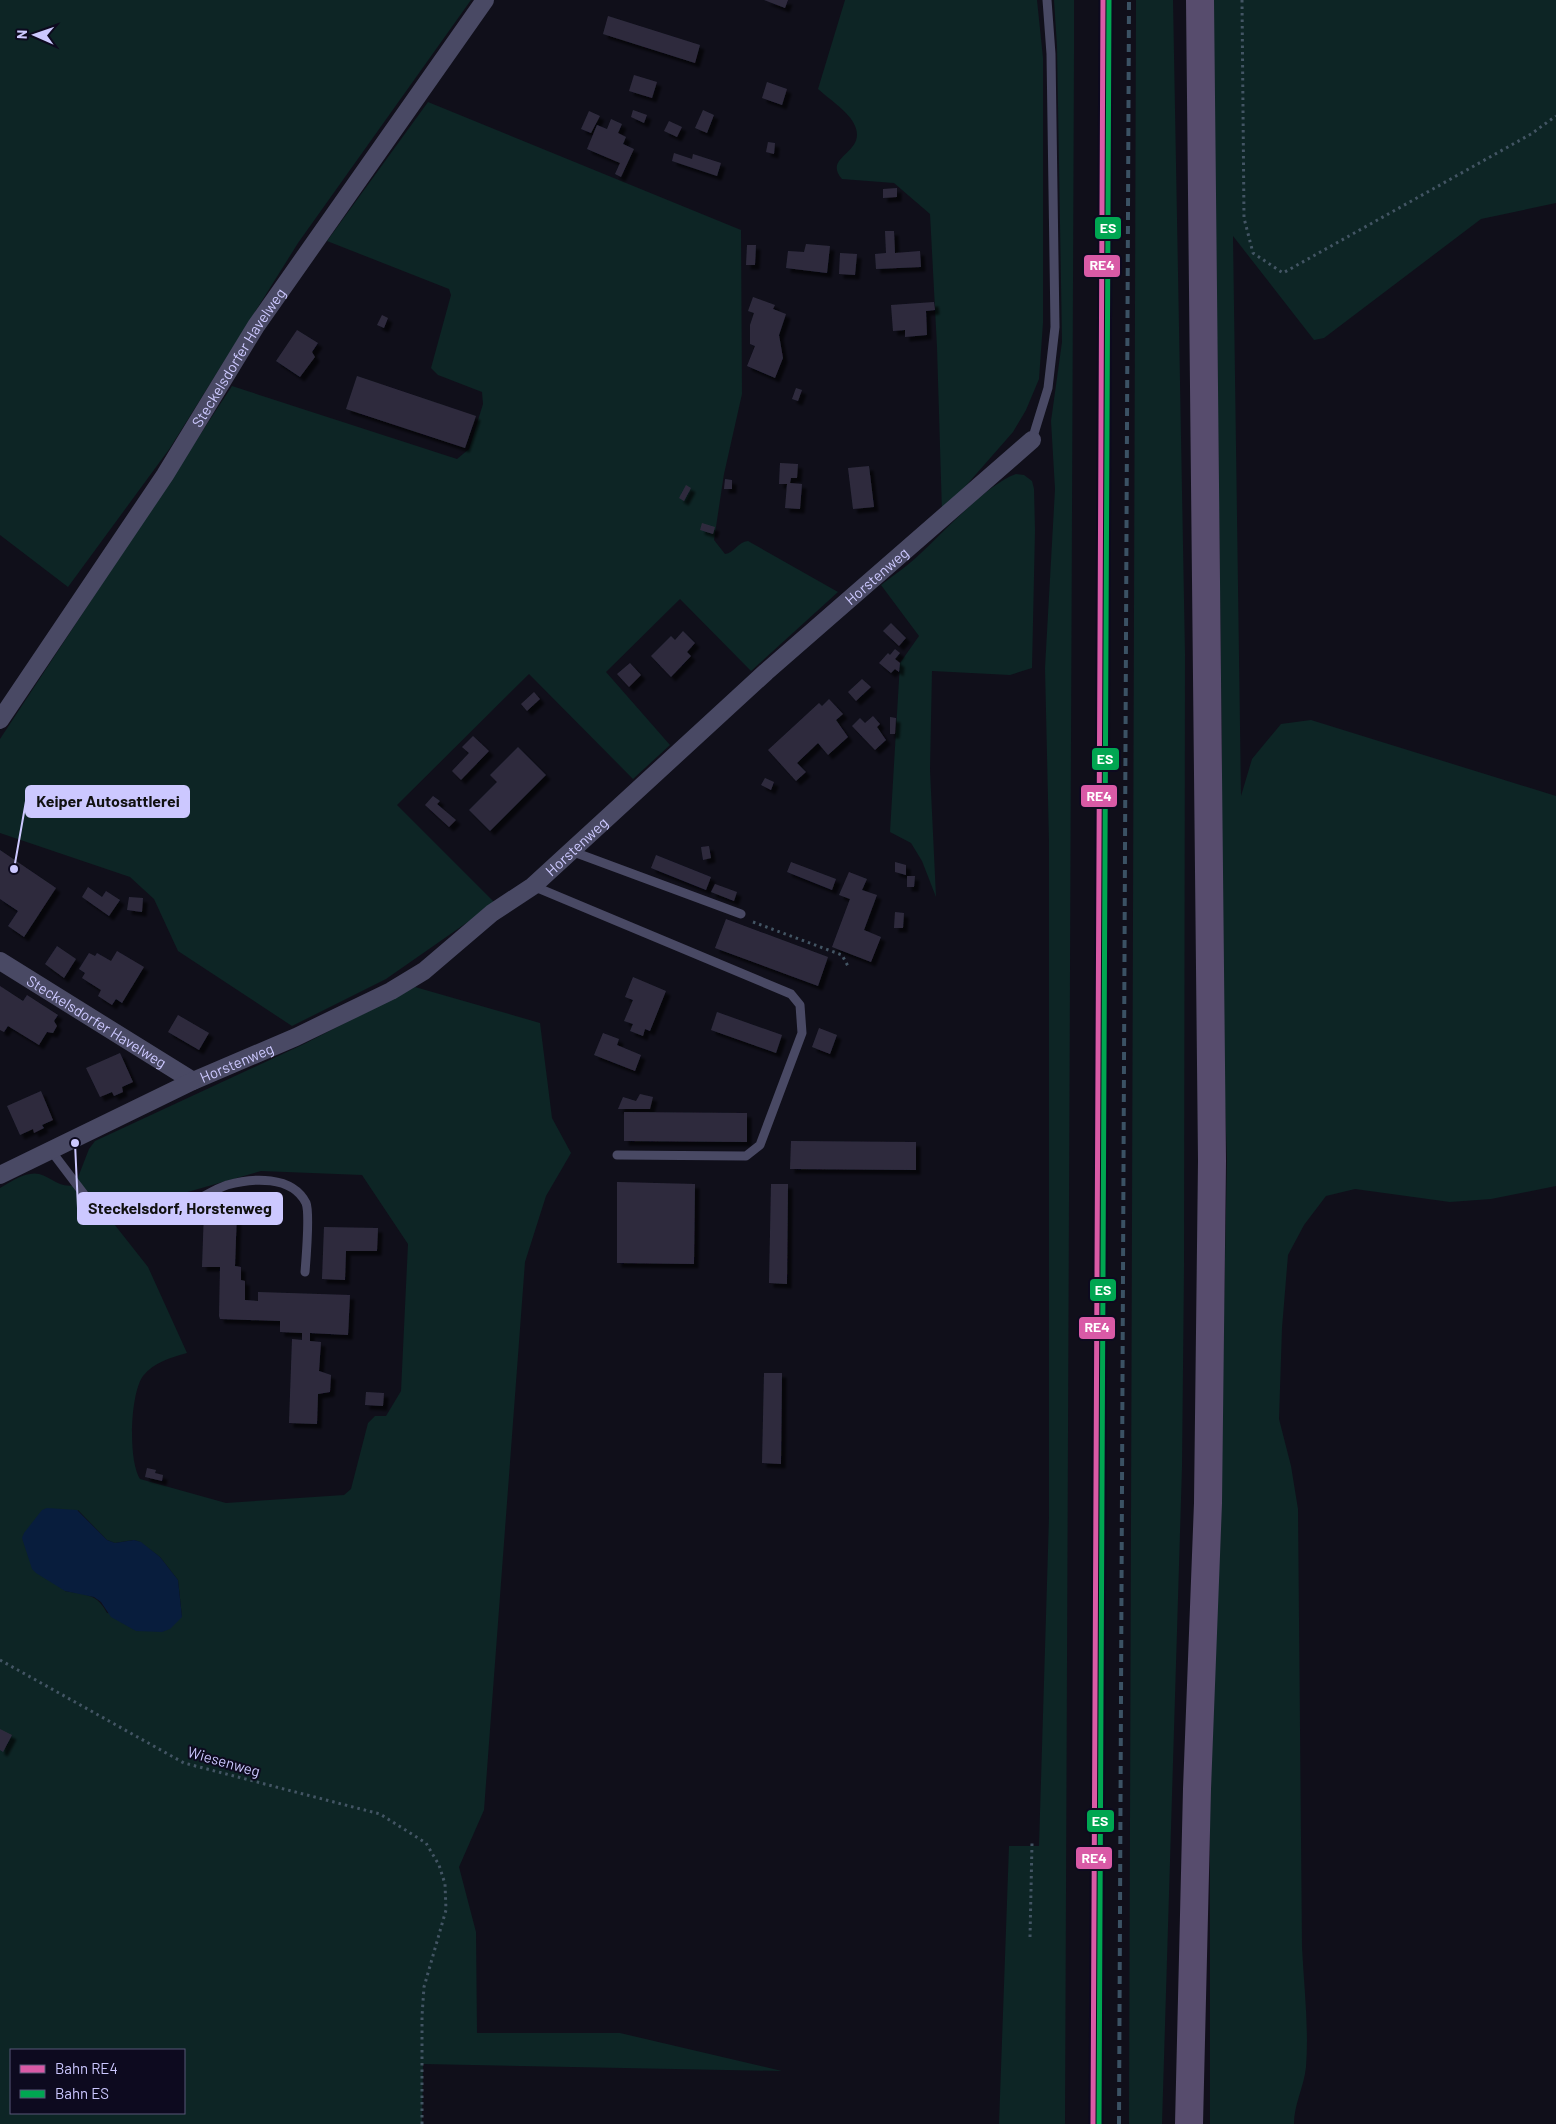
<svg xmlns="http://www.w3.org/2000/svg" width="1556" height="2124" font-family="Barlow,sans-serif">
	<style>
		.green { fill: #0d2525; fill-rule: evenodd }
		.water { fill: #081d3d }
		.building { fill: #2e2b3e; filter: url(#shadow) }
		.lines { fill: none; stroke-linecap: round; stroke-linejoin: round }
		.path { stroke: #435564; stroke-width: 3; stroke-dasharray: 2.5 4; stroke-linecap: butt }
		.lane { stroke: #494964; stroke-width: 9 }
		.street { stroke: #494964; stroke-width: 18 }
		.primary { stroke: #574c6d; stroke-width: 28 }
		.rail { stroke: #3b5264; stroke-width: 4; stroke-dasharray: 8 6; stroke-linecap: butt }
		.rail-1-casing { stroke: #0d0a1f; stroke-width: 9 }
		.rail-2-casing { stroke: #0d0a1f; stroke-width: 9 }
		.rail-1 { stroke: #d95aa6; stroke-width: 5 }
		.rail-2 { stroke: #00a651; stroke-width: 5 }
		.labels { text-anchor: middle; dominant-baseline: central; stroke-width: 4; stroke-linejoin: round; paint-order: stroke }
		.street-label { font-size: 15px; fill: #ccc8ff; stroke: #0d0a1f }
		.leader { fill: none; stroke: #ccc8ff; stroke-width: 2 }
		.callout-dot { fill: #ccc8ff; stroke: #0d0a1f; stroke-width: 2 }
		.callout { fill: #ccc8ff; stroke: #ccc8ff; stroke-width: 2 }
		.callout-label { font-size: 16px; text-anchor: middle; font-weight: bold; fill: #111 }
		.line-badge { stroke: #0d0a1f; stroke-width: 2 }
		.badge-label { font-size: 14px; text-anchor: middle; font-weight: bold; fill: #fff }
	</style>
	<defs>
		<filter id="shadow"><feDropShadow dx="4.5" dy="4.5" stdDeviation="1" flood-color="#0009"/></filter>
	</defs>
	<rect width="100%" height="100%" fill="#100f1a"/>
	<!-- green -->
	<path class="green" d="M0,0H471L298,243L170,448L68,587L0,535Z
		M845,0H1037L1043,58V323L1039,379L1026,410L1013,432L942,513L937,347L930,214L894,183L842,179C821,155 871,153 853,122C848,112 827,97 818,89Z
		M1054,0H1074V53L1065,2124H999L1009,1846H1039L1049,1517V842L1045,668L1055,489L1051,421L1062,342L1057,46Z
		M1136,0H1173L1185,654L1184,1270L1182,1467L1162,2124H1129Z
		M1213,0H1556V203L1481,219L1324,338L1314,340L1233,236L1241,796L1252,759L1281,724L1311,720L1556,796V1186L1491,1199L1450,1202L1355,1189L1326,1196L1304,1225L1288,1255L1282,1328L1279,1419L1291,1466L1298,1509L1302,1947C1304,1987 1309,2028 1306,2067C1304,2087 1294,2104 1294,2124H1210V1744L1221,1457L1227,1159L1222,1021V761Z
		M428,102L741,230L742,394L724,474L714,540L725,554C734,553 738,542 748,541L838,592L751,671L680,599L606,672L670,745L633,779L529,674L397,805L495,903L386,979L292,1026L178,951L154,899L130,877L0,833V739L232,386L457,459L469,449L483,404L482,392L438,375L431,368L451,295L449,289L327,241Z
		M1016,474L1024,475L1032,481L1034,489L1035,530L1032,668L1010,675L932,671L930,770L936,897L922,861L911,843L890,832L900,663L919,636L881,585C895,574 909,565 921,553C945,531 987,484 1016,474Z
		M415,987L540,1023L552,1118L571,1153L546,1196L525,1262L484,1810L459,1867L476,1932L477,2033H620L782,2071L423,2064L422,2124H0V1188C9,1183 20,1175 30,1174C47,1170 57,1190 75,1185L89,1149L95,1141L304,1044ZM261,1171L362,1175L408,1244L401,1391L386,1416H375L368,1423L351,1489L344,1495L226,1503L140,1479C128,1461 130,1394 143,1376C154,1362 170,1358 187,1353L148,1267L107,1215ZM78,1510L107,1540L115,1543L134,1540L140,1542L160,1557L178,1580L182,1617L107,1613C97,1593 85,1595 65,1591ZM11,2050H184V2113H11Z"/>
	<!-- water -->
	<path class="water" d="M47,1508L77,1510L107,1540L115,1543L134,1540L141,1542L160,1557L178,1580L182,1617L170,1629L162,1632L136,1631L111,1617L101,1602L94,1597L65,1591L36,1573L32,1569L22,1538L24,1533L42,1510Z"/>
	<!-- building -->
	<path class="building" d="M764,0H788L785,8Z
		M608,16L700,45L695,63L603,34Z
		M634,75L657,82L652,98L629,91Z
		M767,82L787,89L782,105L762,98Z
		M633,110L647,115L644,123L631,117Z
		M703,110L714,115L707,133L695,128Z
		M589,111L600,116L591,133L581,129Z
		M611,119L622,124L618,133L626,137L623,144L634,149L621,177L615,174L620,163L587,149L597,125L607,129Z
		M669,121L682,127L677,137L664,131Z
		M768,142L775,143L774,154L766,152Z
		M674,153L692,159L693,154L721,163L717,176L672,161Z
		M897,188V197L883,198V189Z
		M885,231H894L895,253L920,251L921,267L876,269L875,254L886,253Z
		M806,244L830,246L827,273L786,268L788,251L804,252Z
		M747,245H756L755,265H746Z
		M840,253L857,254L855,275L839,274Z
		M753,297L775,305L773,309L786,314L779,335L783,358L775,378L747,366L755,346L750,344V325L754,313L748,311Z
		M934,302L935,310L926,311L927,335L905,337V330L893,331L891,305Z
		M382,315L388,318L384,328L377,325Z
		M297,330L318,343L312,352L315,357L300,377L276,361Z
		M357,376L476,416L465,448L346,409Z
		M796,388L802,390L798,401L792,399Z
		M780,463L798,464L797,478H791L790,483L802,484L800,509L785,508L787,484H779Z
		M869,466L874,507L853,509L848,468Z
		M725,479L732,480V489H724Z
		M686,485L691,488L684,501L679,498Z
		M702,523L715,527L713,534L700,530Z
		M891,623L906,638L899,646L883,631Z
		M683,631L695,643L687,652L691,656L671,677L651,656L671,636L675,640Z
		M895,649L900,653L895,659L900,663L899,672L895,669L891,673L879,663L888,653L890,655Z
		M630,663L641,675L629,687L617,674Z
		M862,679L871,687L856,701L848,692Z
		M534,692L540,699L527,711L521,704Z
		M829,699L843,714L836,720L848,737L828,755L818,743L797,763L806,772L796,781L768,750L819,703L822,706Z
		M873,716L880,724L877,727L886,740L875,750L852,726L860,718L865,723Z
		M890,717L896,718L895,734H890Z
		M473,736L489,751L461,780L452,771L469,753L462,747Z
		M518,747L546,775L490,831L469,810L497,782L490,775Z
		M765,778L774,782L771,790L761,785Z
		M433,796L440,801L437,804L456,820L449,827L425,805Z
		M709,846L711,858L703,860L701,847Z
		M0,850L56,888L24,937L8,926L18,911L0,899Z
		M656,855L711,877L706,890L651,868Z
		M791,862L836,879L832,890L787,872Z
		M895,862L906,865V875L895,872Z
		M849,872L867,879L862,890L877,895L864,930L881,937L871,962L832,947L850,899L839,895Z
		M907,876H915L914,887H907Z
		M715,884L737,892L734,901L711,892Z
		M88,887L102,897L106,891L120,900L109,916L82,897Z
		M129,897L143,898L142,912L127,910Z
		M895,912L904,913L903,928H894Z
		M726,919L828,957L818,986L715,948Z
		M57,946L76,959L64,978L45,964Z
		M117,951L144,967L122,1003L116,999L112,1005L98,996L101,990L82,978L85,973L79,969L89,953L95,956L97,953L111,961Z
		M633,977L666,991L650,1031L645,1029L643,1036L630,1031L633,1024L624,1021L633,1000L625,997Z
		M0,986L23,1001L27,995L58,1015L54,1021L57,1026L53,1033L47,1032L39,1045L8,1026L4,1032L0,1030Z
		M717,1012L782,1035L776,1053L711,1030Z
		M178,1015L209,1033L199,1050L168,1032Z
		M819,1028L837,1035L830,1054L812,1047Z
		M603,1033L619,1039L617,1045L641,1055L635,1071L594,1055Z
		M120,1053L133,1082L122,1087L123,1092L114,1096L112,1092L100,1097L86,1068Z
		M41,1091L53,1120L42,1125L44,1128L34,1133L33,1129L20,1135L7,1106Z
		M640,1094L653,1097L650,1109H618L623,1097L636,1101Z
		M624,1112L747,1113V1142L624,1141Z
		M791,1141L916,1142V1170L790,1169Z
		M617,1182L695,1184L694,1264L617,1263Z
		M771,1184H788L787,1284L769,1283Z
		M204,1211H237L235,1266L241,1267V1280L245,1281V1300L258,1301V1292L350,1295L348,1335L310,1333V1341L321,1342L319,1371L331,1375L330,1392L318,1394L317,1424L289,1423L292,1339L302,1340V1333L280,1332V1321L220,1319L219,1316L220,1267H202Z
		M324,1227L378,1228L377,1251H346L345,1280L322,1279Z
		M764,1373H782L781,1464L762,1463Z
		M366,1392L384,1393L383,1406L365,1405Z
		M147,1468L156,1470L155,1473L163,1475L162,1481L145,1477Z
		M0,1729L12,1735L3,1752L0,1750Z"/>
	<g class="lines">
		<!-- path -->
		<path class="path" d="M1242,0L1244,218L1253,253L1283,273L1531,134L1556,116
			M753,922L842,955L849,968
			M0,1660L184,1763L380,1814L426,1843L439,1865L445,1884L446,1910L424,1987L422,2016V2124
			M1030,1937L1032,1843"/>
		<!-- lane -->
		<path class="lane" d="M1032,440L1048,388L1055,327L1051,54L1047,0
			M571,851L741,914
			M533,886L791,994L800,1005L802,1033L760,1145L746,1156L617,1155
			M52,1152L102,1218C130,1216 159,1214 185,1205C200,1200 212,1190 227,1185C252,1178 292,1175 306,1203C310,1213 306,1259 305,1272"/>
		<!-- street -->
		<g class="street">
			<path id="s1" d="M0,720L165,475L256,326L485,0"/>
			<path id="s2" d="M0,961L193,1081"/>
			<path id="s3" d="M0,1175L193,1081L296,1037L391,991L424,971L492,913L533,886L766,672L1032,440"/>
		</g>
		<!-- primary -->
		<path class="primary" d="M1189,2124L1197,1789L1208,1503L1212,1161L1200,0"/>
		<!-- rail -->
		<path class="rail" d="M1119,2124L1129,0"/>
		<defs>
			<path id="rail-1" d="M1093,2124L1103,0"/>
			<path id="rail-2" d="M1099,2124L1109,0"/>
		</defs>
		<!-- rail-1 casing -->
		<use href="#rail-1" class="rail-1-casing"/>
		<!-- rail-2 casing -->
		<use href="#rail-2" class="rail-2-casing"/>
		<!-- rail-1 -->
		<use href="#rail-1" class="rail-1"/>
		<!-- rail-2 -->
		<use href="#rail-2" class="rail-2"/>
	</g>
	<g class="labels">
		<!-- street labels -->
		<g class="street-label">
			<text stroke="none"><textPath href="#s1" startOffset="434">Steckelsdorfer Havelweg</textPath></text>
			<text stroke="none"><textPath href="#s3" startOffset="1072">Horstenweg</textPath></text>
			<text stroke="none"><textPath href="#s3" startOffset="668">Horstenweg</textPath></text>
			<text stroke="none"><textPath href="#s2" startOffset="114">Steckelsdorfer Havelweg</textPath></text>
			<text stroke="none"><textPath href="#s3" startOffset="262">Horstenweg</textPath></text>
			<text transform="translate(224 1761) rotate(16)">Wiesenweg</text>
		</g>
	</g>
	<!-- callouts -->
	<path class="leader" d="M14 869L26 801M75 1143L78 1208"/>
	<g class="callout-dot">
		<circle cx="14" cy="869" r="5"/>
		<circle cx="75" cy="1143" r="5"/>
	</g>
	<g class="callout">
		<rect x="26" y="786" width="163" height="31" rx="5"/>
		<rect x="78" y="1193" width="204" height="31" rx="5"/>
	</g>
	<g class="callout-label">
		<text x="108" y="807">Keiper Autosattlerei</text>
		<text x="180" y="1214">Steckelsdorf, Horstenweg</text>
	</g>
	<g class="line-badge">
		<rect x="1094" y="216" width="28" height="24" rx="5" fill="#00a651"/>
		<rect x="1083" y="254" width="38" height="24" rx="5" fill="#d95aa6"/>
		<rect x="1091" y="747" width="29" height="24" rx="5" fill="#00a651"/>
		<rect x="1080" y="784" width="38" height="24" rx="5" fill="#d95aa6"/>
		<rect x="1089" y="1278" width="28" height="24" rx="5" fill="#00a651"/>
		<rect x="1078" y="1316" width="38" height="24" rx="5" fill="#d95aa6"/>
		<rect x="1086" y="1809" width="29" height="24" rx="5" fill="#00a651"/>
		<rect x="1075" y="1846" width="38" height="24" rx="5" fill="#d95aa6"/>
	</g>
	<g class="badge-label">
		<text x="1108" y="233">ES</text>
		<text x="1102" y="270">RE4</text>
		<text x="1105" y="764">ES</text>
		<text x="1099" y="801">RE4</text>
		<text x="1103" y="1295">ES</text>
		<text x="1097" y="1332">RE4</text>
		<text x="1100" y="1826">ES</text>
		<text x="1094" y="1863">RE4</text>
	</g>
	<!-- legend -->
	<rect x="10" y="2049" width="175" height="65" fill="#0d0a1f" stroke="#595679"/>
	<rect x="20" y="2065" width="25" height="8" fill="#d95aa6" stroke="#595679"/>
	<text x="55" y="2074" font-size="15" fill="#ccc8ff">Bahn RE4</text>
	<rect x="20" y="2090" width="25" height="8" fill="#00a651" stroke="#595679"/>
	<text x="55" y="2099" font-size="15" fill="#ccc8ff">Bahn ES</text>
	<!-- north arrow -->
	<g transform="translate(35 35) rotate(272)" stroke="#0d0a1f" stroke-width="4" paint-order="stroke">
	<path d="M0-4L9 19L0 12L-9 19Z" fill="#ccc8ff"/>
	<text y="-8" font-size="14" font-weight="bold" text-anchor="middle" fill="#ccc8ff">N</text>
	</g>
</svg>
